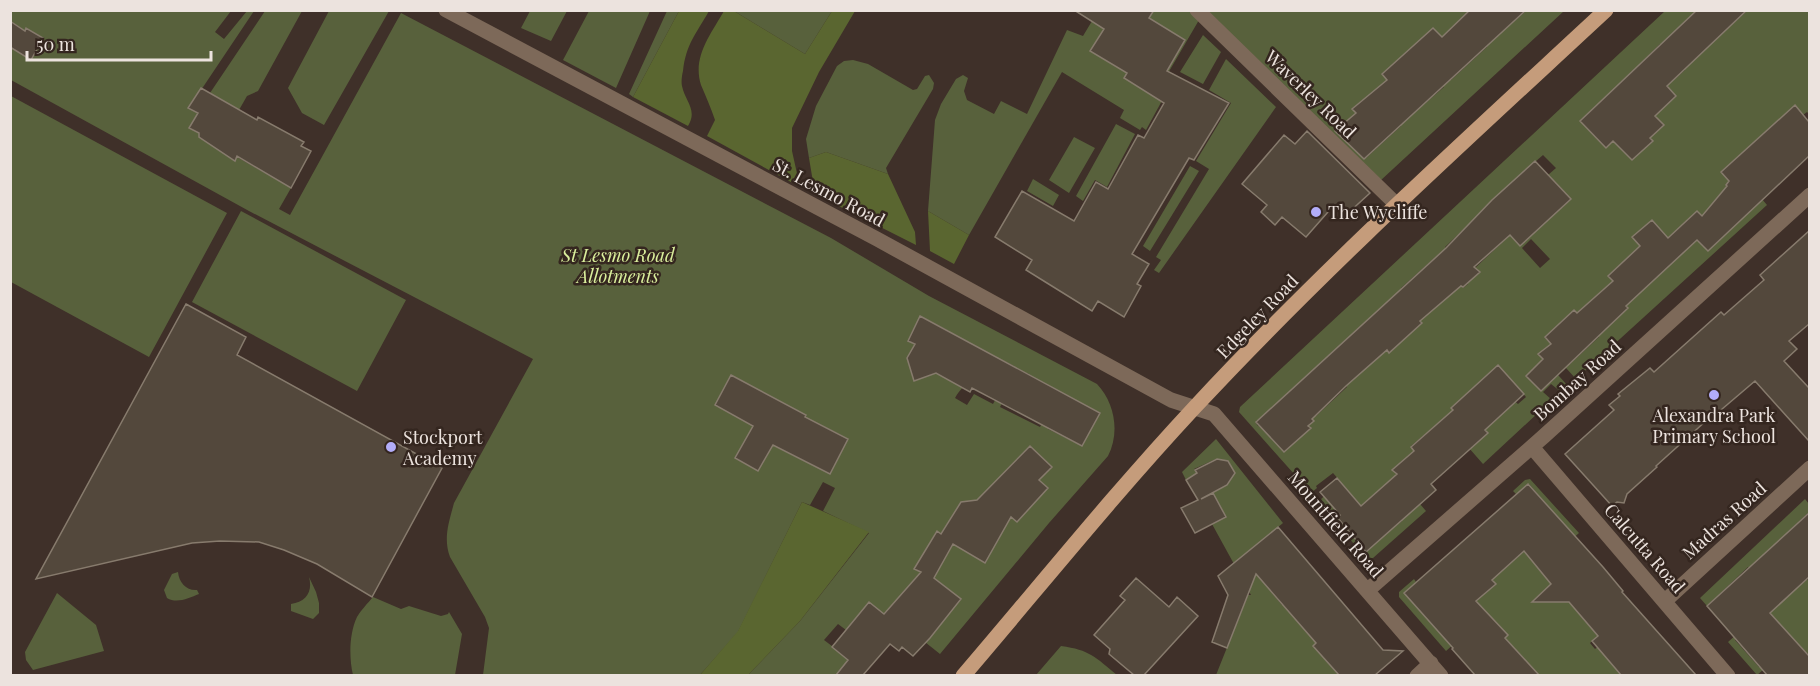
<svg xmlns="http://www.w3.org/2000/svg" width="1820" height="686" font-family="'Playfair Display',serif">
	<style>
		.green { fill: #58613c; fill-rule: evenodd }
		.forest { fill: #5a6630 }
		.building { fill: #53483c; stroke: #877b6d; stroke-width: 1.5 }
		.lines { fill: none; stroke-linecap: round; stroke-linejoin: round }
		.minor { stroke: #7d6959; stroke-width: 15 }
		.major { stroke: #c59c7b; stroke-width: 15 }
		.poi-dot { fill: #b2adf9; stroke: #34261f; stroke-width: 2 }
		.labels { text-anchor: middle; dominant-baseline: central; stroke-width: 5; stroke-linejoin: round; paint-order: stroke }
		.street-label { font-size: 18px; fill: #ece3de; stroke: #34261f }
		.poi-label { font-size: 18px; fill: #ece3de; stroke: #34261f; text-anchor: start }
		.park-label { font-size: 18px; font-style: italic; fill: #daef9c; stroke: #34261f }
	</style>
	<rect width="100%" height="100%" fill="#3f3029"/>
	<!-- green -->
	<path class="green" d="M11,11H231L215,32L224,39L247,11H254L189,108L198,113L189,128L199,133V137L205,141L247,139L237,157L291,188L279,209L290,215L401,13L831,238L929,296L1097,384C1115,403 1120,433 1108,456L1049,523L940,654L886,611L870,630L854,636L838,624L824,640L849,659L838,675H748L800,621L869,533L823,511L835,488L823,482L810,505L802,502L738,632L700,675H483L489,628L485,617L450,557C443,538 449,522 454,503L533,359L249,211L11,80V44L31,60L43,38L26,28L25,31L15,24L11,32ZM920,316L949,331L945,337L908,358L915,344L908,341ZM994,356L1014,366L993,404L974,394L967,405L955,398C965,380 984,373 994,356ZM1019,370L1029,374L1026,379L1059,391L1040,427L1000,407ZM731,375L775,399L759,429L715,405ZM1064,400L1079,402L1100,413L1082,446L1048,429ZM788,406L806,415L803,421L831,430L848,439L830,474L769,443ZM745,441L768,454L758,471L735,458ZM1017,460L1048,488L1041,495L1019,509L1024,514L1017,522L985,492ZM969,501L975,505L947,555L929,544L936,532L941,534L961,502ZM932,576L961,599L930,638L915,592L909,586L916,577L924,583Z
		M265,11H302L258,91L247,96L239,110L210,93Z
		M329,11H389L324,125L302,113L288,88Z
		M530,11V10L567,11L551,41L521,28Z
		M589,11H650L616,88L563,60Z
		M667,11H679L633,97L629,94Z
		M734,11H832L805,54Z
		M1098,11L1104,29L1091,51L1167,70L1185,40L1149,19L1151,14L1145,11H1190L1199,20L1157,92L1164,97L1146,130L1142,127L1140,130L1120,118L1124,110L1062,72L969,235L928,211L935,120L941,104L956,79L963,75L968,78L964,91L967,100L994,114L1001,101L1027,114L1067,30L1083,36Z
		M1206,11H1470L1467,14L1493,40L1526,11H1564L1380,181ZM1461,19L1487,47L1451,80L1417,43L1433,28L1442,37ZM1417,59L1444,87L1407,119L1380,91L1390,82L1382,74L1391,66ZM1374,98L1401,126L1366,158L1338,129L1356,113L1352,109L1362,100Z
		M1665,11H1697L1704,50L1723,33L1701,11L1725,31L1747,11H1809V114L1807,112L1803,115L1795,106L1747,166L1739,156L1721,172L1729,181L1726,185L1762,199L1767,205L1576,379L1547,347L1539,354L1568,386L1561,392L1551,384L1543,392L1552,400L1483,464L1461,439L1441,421L1411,446L1428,467L1401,462L1393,470L1400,478L1395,476L1387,483L1420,504L1426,511L1373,558H1366L1318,502L1340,481L1333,473L1316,486L1317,488L1311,493L1239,412L1240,407ZM1660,44L1685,70L1667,86L1676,96L1665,106L1625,79ZM1597,105L1613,141L1606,148L1580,121ZM1543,155L1556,168L1548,175L1571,199L1562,208L1559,206L1535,162ZM1719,199L1740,221L1708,251L1688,230L1684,223L1697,211L1702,216ZM1482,212L1507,238L1475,268L1480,272L1474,277L1445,247ZM1652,220L1682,254L1662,272L1633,237ZM1531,239L1550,259L1540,268L1522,248ZM1635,251L1631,301L1608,276ZM1439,254L1468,284L1463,288L1459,283L1426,315L1401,288ZM1607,286L1628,308L1601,334L1580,311ZM1574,310L1599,337L1570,364L1545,338ZM1422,323L1389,353L1362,325ZM1322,362L1347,387L1316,416L1291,391ZM1498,366L1526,397L1518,404L1512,399L1482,426L1488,433L1452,408ZM1261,418L1314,421L1308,426L1310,428H1262L1257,425L1256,421ZM1379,494L1402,521L1366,551L1337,517L1349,507L1355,514Z
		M1203,35L1221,52L1203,84L1180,72Z
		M1226,59L1276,107L1159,273L1154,270L1161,260L1156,257L1209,169L1196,161L1231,103L1209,90Z
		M853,60L868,64L913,90L917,89L925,76L929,75L934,83L933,89L886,168L888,174L826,152L809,158L806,139L816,106L837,66L844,61Z
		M11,96L227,213L149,357L11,282Z
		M1116,124L1135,134L1107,187L1095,180L1083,201L1076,196Z
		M1074,137L1095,148L1069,193L1049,180Z
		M1190,166L1199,171L1150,251L1143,246Z
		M1033,179L1059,195L1053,206L1027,191Z
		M241,211L406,300L357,391L192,302Z
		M1216,439L1283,523L1250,550L1272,593L1282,605L1293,596L1326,635L1314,645L1342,675H1216L1248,595H1251L1212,524L1226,517L1212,493C1220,486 1229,481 1235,473L1228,461L1218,463L1216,459L1194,469L1197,473L1186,480L1182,472Z
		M1530,479L1579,533L1563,547L1545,576L1551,584L1581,595L1570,603L1598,636L1590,643L1595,649L1615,633L1614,667L1620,674L1647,672L1643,675H1519L1516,672L1527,662L1516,650L1506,659L1496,646L1508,635L1494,621L1463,636L1446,651L1399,597V592L1414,579L1416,582L1405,593L1489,590L1496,584L1483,569L1505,568L1518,557L1509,547L1560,520L1529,484L1517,495L1513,491L1525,480Z
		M1805,499L1809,504V512L1789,531L1809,553V570L1804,563L1808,559L1786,534L1763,555L1795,590L1807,579L1809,582V652L1799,661L1787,650L1757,675L1728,642L1747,625L1763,582L1748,567L1707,606L1700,598ZM1771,615L1788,633L1782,639L1786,644L1759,667L1735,640L1761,616Z
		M178,572C179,583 187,591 197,590L199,594C189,598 177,604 167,598L164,590L172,574Z
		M309,577L316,592L319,603V613L313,619L291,611V604C306,602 313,592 309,577Z
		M57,593L96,625L104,651L33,670L26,660L25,652Z
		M373,597L401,609L409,606L441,616L448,614L449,612L462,634L455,675H353C349,658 349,634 357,617C361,610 368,603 373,597Z
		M1061,646C1090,650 1095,657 1117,675H1036Z"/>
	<!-- forest -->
	<path class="forest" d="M679,11H709C696,34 686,44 683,71C682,75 681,82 682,86C685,101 698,110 688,126L633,97Z
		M724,11H734L805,54L832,11H855L819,72L792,128V151L800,187L707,136L715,120C711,108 706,97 701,85C692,57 711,34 724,11Z
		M826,152L888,174L915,232L916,245L815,194L809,158Z
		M928,211L969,235L954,264L930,251Z
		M802,502L869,532L800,621L748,675H700L738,631Z"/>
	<!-- building -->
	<path class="building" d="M1074,10H1154L1149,18L1185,40L1167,71L1229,103L1194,160L1189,158L1132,254L1149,264L1137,284L1141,286L1124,317L1098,301L1092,311L1047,283L1026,270L1032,260L995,237L1022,191L1074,221L1096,182L1108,189L1138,135L1144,138L1164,103L1124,78L1127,73L1090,51L1104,29Z
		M1470,10H1526L1364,159L1335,131L1356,113L1352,109L1387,80L1382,74L1433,28L1442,37Z
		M1697,10H1747L1667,86L1676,96L1655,116L1664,125L1650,138L1653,141L1632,160L1613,141L1606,148L1580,121Z
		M10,21L25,31L26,28L43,38L31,60L10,47Z
		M201,88L257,120L258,117L304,142L301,146L311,151L291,188L237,156L235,161L199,137V133L189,128L198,113L188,108Z
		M1795,105L1809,122V156L1708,251L1697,240L1626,306L1628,308L1541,391L1526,376L1543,359L1538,354L1551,344L1545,337L1574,310L1577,313L1613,281L1608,276L1640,246L1632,237L1652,220L1668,238L1697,211L1702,216L1727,186L1726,185L1729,181L1721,172Z
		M1307,131L1370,193L1347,214L1335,204L1306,237L1282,217L1275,225L1261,212L1267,205L1242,184L1284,135L1295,144Z
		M1535,161L1571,199L1520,246L1510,235L1474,267L1480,272L1463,287L1461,286L1420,321L1422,323L1389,353L1387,350L1346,386L1312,419L1314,421L1308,426L1311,428L1284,452L1256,422L1446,248L1492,200Z
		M1809,231V324L1789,341L1797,349L1784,361L1809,388V441L1755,381L1708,421L1707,420L1656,466L1657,467L1627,494L1624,503L1617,502L1612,506L1565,454L1614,410L1609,405L1620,396L1618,394L1650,368L1654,372L1721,312L1724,315L1764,280L1760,275Z
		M186,304L246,337L237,355L442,468L372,597L317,564L284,550L259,542L220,541L192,543L36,579Z
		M920,316L1100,413L1082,446L972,388L970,392L936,373L914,381L907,358L915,344L908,341Z
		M1498,365L1524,394L1485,430L1488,433L1431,484L1436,490L1366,552L1337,517L1340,515L1320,492L1337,478L1361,506L1397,474L1392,470L1414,451L1411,447L1453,410L1451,408Z
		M731,375L806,415L805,417L848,439L830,474L773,445L758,471L735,458L753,426L715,405Z
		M1030,446L1052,467L1039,480L1048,488L1017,522L1011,517L985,563L953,544L934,578L961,599L930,638L913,656L902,647L899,651L890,644L863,675H836L848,660L832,647L869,602L884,614L921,572L914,569L937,531L941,534L961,502L977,500Z
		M1217,459L1228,461L1235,473L1227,485L1201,499L1213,493L1226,517L1195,533L1181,508L1198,500L1186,480L1197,473L1195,470Z
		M1528,484L1603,567L1623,591L1622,592L1696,675H1621L1592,641L1598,636L1569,602H1532L1551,584L1524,551L1492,580L1496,584L1476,601L1508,635L1505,638L1539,675H1475L1452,649L1453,648L1404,593Z
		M1809,513V577L1770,613L1809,656V675H1767L1707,606Z
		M1278,527L1383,650L1403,651L1375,675H1339L1313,646L1316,643L1256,574L1227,648L1212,642L1228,595L1218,576Z
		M1136,578L1169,607L1177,597L1198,616L1144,675H1134L1109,654L1110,649L1094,635L1125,600L1120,596Z"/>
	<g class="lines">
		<!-- minor -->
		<path class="minor" d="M446,10L877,239L1171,400L1214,414L1441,676
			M1197,10L1397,205
			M1532,447L1728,676
			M1368,590L1543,437L1810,195
			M1665,601L1810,468
			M1417,676L1431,663"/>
		<!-- major -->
		<path class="major" d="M963,676C1040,586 1114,494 1194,408C1324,268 1466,140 1606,10"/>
	</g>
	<!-- markers -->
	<g class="poi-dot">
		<circle cx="1316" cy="212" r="6"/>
		<circle cx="1714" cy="395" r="6"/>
		<circle cx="391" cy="447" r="6"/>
	</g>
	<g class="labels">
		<!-- street labels -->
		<g class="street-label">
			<text transform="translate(1311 94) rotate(44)">Waverley Road</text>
			<text transform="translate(829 192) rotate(28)">St. Lesmo Road</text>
			<text transform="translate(1257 316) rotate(-46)">Edgeley Road</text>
			<text transform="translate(1577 380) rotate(-42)">Bombay Road</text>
			<text transform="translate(1724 520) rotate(-42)">Madras Road</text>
			<text transform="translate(1336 524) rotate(49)">Mountfield Road</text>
			<text transform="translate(1645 548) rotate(49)">Calcutta Road</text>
		</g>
		<!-- poi labels -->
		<g class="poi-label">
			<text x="1328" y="212">The Wycliffe</text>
			<text x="1714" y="415" text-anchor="middle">Alexandra Park<tspan x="1714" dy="21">Primary School</tspan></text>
			<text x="403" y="437">Stockport<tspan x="403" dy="21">Academy</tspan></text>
		</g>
		<!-- park labels -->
		<g class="park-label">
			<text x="618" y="255">St Lesmo Road<tspan x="618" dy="21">Allotments</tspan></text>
		</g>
	</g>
	<!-- border -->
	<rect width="1820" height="686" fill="none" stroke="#ece3de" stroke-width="24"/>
	<!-- scale -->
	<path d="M27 51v9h184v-9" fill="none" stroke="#ece3de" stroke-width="3"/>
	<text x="36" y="51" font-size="18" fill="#ece3de" stroke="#34261f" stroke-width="4.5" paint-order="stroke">50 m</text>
</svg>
